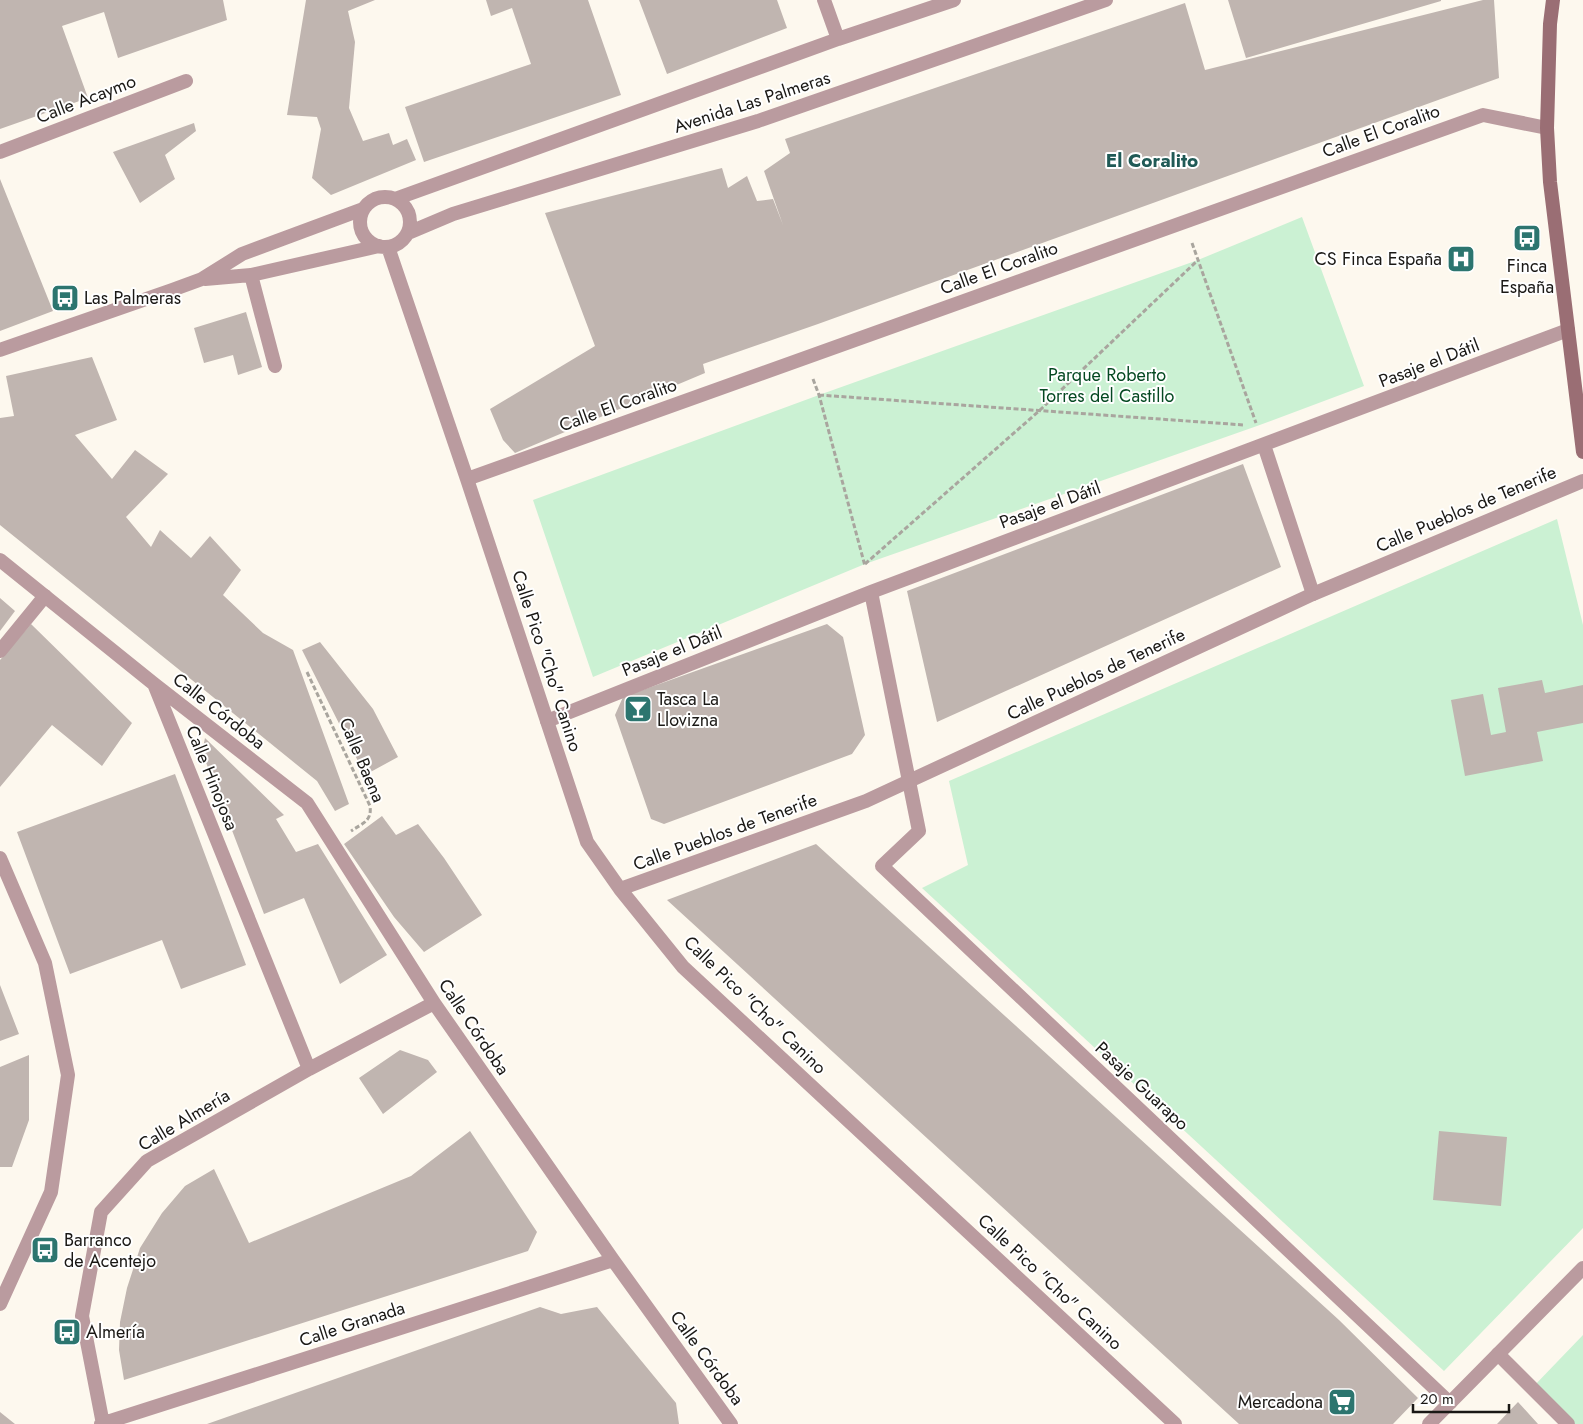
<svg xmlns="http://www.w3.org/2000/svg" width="1583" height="1424" font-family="Jost,sans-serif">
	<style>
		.green { fill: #cbf1d3 }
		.building { fill: #c0b5b0 }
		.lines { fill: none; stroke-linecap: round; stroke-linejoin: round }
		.path { stroke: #a9a59e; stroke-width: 3; stroke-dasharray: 5 2.5; stroke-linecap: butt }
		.pedestrian { stroke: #ba9b9f; stroke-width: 14 }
		.minor { stroke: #ba9b9f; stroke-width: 14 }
		.secondary { stroke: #9a6e74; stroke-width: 14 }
		.labels { text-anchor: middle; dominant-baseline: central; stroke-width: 4; stroke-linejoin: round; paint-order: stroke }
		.street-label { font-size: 18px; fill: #1a1815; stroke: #fff }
		.poi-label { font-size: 18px; fill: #1a1815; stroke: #fff; text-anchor: start }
		.park-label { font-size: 18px; fill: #054922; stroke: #fff }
		.neighbourhood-label { font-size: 19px; font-weight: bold; fill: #205a56; stroke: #fff }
	</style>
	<rect width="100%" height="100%" fill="#fdf8ee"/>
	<!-- green -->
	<path class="green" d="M1302,217L1364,386L1257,426L865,564L593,677L533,500L819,395L1198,260Z
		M1557,519L1583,625V1228L1444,1371L922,888L968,865L949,781Z
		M1583,1335V1424H1568L1532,1388Z"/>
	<!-- building -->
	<path class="building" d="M0,0H223L227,20L118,58L104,12L62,26L88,98L0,129Z
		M306,0H375L348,11L355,42L349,108L363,141L389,133L393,145L407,139L416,160L331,195L312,178L321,129L317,117L287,115Z
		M486,0H588L621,95L424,162L405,107L531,64L512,8L491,16Z
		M639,0H777L787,28L667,74Z
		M1228,0H1441V1L1246,58Z
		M1483,0H1494L1499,78L818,324L703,364L705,373L515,453L503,440L490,409L595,346L545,213L722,168L728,188L747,176L757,201L773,199L783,225L764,171L790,153L785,139L1185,3L1205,70Z
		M194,123L196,131L165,155L175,179L140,203L113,152Z
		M0,179L53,311L0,331Z
		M246,312L262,367L238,375L233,355L204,363L194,328Z
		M92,357L117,420L75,435L112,479L135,450L168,474L126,517L151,547L160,530L191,558L210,536L241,570L223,595L263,633L293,650L349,804L335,811L317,781L0,525V418L14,416L6,376Z
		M1243,464L1281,567L937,722L907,591Z
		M0,598L15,611L0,631Z
		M31,624L132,723L102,766L52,725L0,787V660Z
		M827,624L843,637L865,735L852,754L664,824L651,819L615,715L623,697Z
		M320,642L373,709L398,757L365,775L302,650Z
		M1542,680L1545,693L1583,685V723L1537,732L1543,761L1465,776L1451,700L1483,694L1491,735L1506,732L1498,688Z
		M205,738L284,815L276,819L296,852L318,844L387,955L340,984L304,898L264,914L202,752Z
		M175,774L246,965L181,989L162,940L70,974L17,832Z
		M382,816L396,835L418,824L444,858L482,915L424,952L394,917L344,844Z
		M816,844L1339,1320L1418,1398L1393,1424H1239L667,900Z
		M0,985L19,1034L0,1041Z
		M400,1050L428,1060L437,1072L383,1114L359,1078Z
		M29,1055V1120L12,1167H0V1067Z
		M470,1131L537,1232L528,1251L124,1380L119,1350L120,1322L127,1288L140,1248L162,1213L185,1186L214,1169L249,1243L411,1176Z
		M1439,1131L1507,1137L1501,1206L1433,1200Z
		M540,1307L561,1314L597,1307L676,1403L679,1424H207Z
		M1518,1402L1538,1424H1497Z
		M0,1412L15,1424H0Z"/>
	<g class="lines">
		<!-- path -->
		<path class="path" d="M1192,243L1256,423
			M813,379L819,395L865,566
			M819,395L1244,425
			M865,564L1039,411L1198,260
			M307,672L370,806C372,821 363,823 351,831"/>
		<!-- pedestrian -->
		<path class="pedestrian" d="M1264,445L1313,594
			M871,592L919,831L882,866L1450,1403
			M0,651L45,596
			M547,721L871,592L1568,330
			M1498,1354L1568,1424"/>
		<!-- minor -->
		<path class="minor" d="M824,0L838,39
			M0,152L186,81
			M360 222a25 25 0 1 1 50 0a25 25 0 1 1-50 0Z
			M395,199L838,39L954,0
			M408,233L453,214L758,121L1106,0
			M388,247L467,479L587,842L620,889L683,967L1175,1424
			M251,275L275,366
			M205,279L251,275L379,246
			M0,350L172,290L202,279L242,254L363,209
			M467,479L1483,115L1547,128
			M0,560L154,684L307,803L434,1003L613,1260L731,1424
			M154,684L309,1069
			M0,858L45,963L68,1075L51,1192L0,1304
			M620,889L866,801L1313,594L1583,481
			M101,1424L613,1260
			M103,1424L82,1316L101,1212L147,1161L309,1069L434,1003
			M1429,1424L1583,1268"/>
		<!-- secondary -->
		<path class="secondary" d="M1553,0L1550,24L1547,128L1550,182L1583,452"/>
	</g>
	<!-- icons -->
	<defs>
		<symbol id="bus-square" viewBox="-11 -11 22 22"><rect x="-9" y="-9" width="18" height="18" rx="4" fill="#2c756f" stroke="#fff"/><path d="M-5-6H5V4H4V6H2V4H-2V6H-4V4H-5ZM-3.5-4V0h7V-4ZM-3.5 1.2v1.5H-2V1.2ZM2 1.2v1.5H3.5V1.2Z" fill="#fff"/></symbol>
		<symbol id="hospital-square" viewBox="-11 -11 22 22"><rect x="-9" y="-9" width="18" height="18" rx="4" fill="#2c756f" stroke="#fff"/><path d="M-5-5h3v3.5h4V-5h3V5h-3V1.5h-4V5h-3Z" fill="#fff"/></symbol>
		<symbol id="bar-square" viewBox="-11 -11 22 22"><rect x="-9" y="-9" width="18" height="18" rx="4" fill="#2c756f" stroke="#fff"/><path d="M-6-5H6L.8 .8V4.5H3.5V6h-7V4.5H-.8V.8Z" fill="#fff"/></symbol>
		<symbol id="supermarket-square" viewBox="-11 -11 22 22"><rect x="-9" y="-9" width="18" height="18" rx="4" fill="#2c756f" stroke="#fff"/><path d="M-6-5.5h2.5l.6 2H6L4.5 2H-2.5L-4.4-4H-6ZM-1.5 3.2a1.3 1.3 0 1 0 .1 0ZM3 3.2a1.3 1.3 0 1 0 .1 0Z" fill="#fff"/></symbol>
	</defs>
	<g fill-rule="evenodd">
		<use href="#bus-square" x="1511" y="222" width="32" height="32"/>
		<use href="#hospital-square" x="1445" y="243" width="32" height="32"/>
		<use href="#bus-square" x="49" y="282" width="32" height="32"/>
		<use href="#bar-square" x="622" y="693" width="32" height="32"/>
		<use href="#bus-square" x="29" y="1234" width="32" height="32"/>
		<use href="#bus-square" x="51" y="1316" width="32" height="32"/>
		<use href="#supermarket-square" x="1326" y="1386" width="32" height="32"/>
	</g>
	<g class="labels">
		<!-- street labels -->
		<g class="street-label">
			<text transform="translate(86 99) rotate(-21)">Calle Acaymo</text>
			<text transform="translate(752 102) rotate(-18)">Avenida Las Palmeras</text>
			<text transform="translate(1381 131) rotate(-20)">Calle El Coralito</text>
			<text transform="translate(999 268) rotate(-20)">Calle El Coralito</text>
			<text transform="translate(1429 363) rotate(-21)">Pasaje el Dátil</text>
			<text transform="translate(618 405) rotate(-20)">Calle El Coralito</text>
			<text transform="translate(1050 505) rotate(-20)">Pasaje el Dátil</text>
			<text transform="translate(1466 509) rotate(-23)">Calle Pueblos de Tenerife</text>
			<text transform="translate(672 651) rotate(-22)">Pasaje el Dátil</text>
			<text transform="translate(547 661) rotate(72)">Calle Pico "Cho" Canino</text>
			<text transform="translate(1096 674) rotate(-25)">Calle Pueblos de Tenerife</text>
			<text transform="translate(219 711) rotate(38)">Calle Córdoba</text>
			<text transform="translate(362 760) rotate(67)">Calle Baena</text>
			<text transform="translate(212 778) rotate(68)">Calle Hinojosa</text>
			<text transform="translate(725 832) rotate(-20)">Calle Pueblos de Tenerife</text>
			<text transform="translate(755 1005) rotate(44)">Calle Pico "Cho" Canino</text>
			<text transform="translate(474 1027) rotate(56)">Calle Córdoba</text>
			<text transform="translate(1142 1086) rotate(43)">Pasaje Guarapo</text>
			<text transform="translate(184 1120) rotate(-31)">Calle Almería</text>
			<text transform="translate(1050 1282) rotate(43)">Calle Pico "Cho" Canino</text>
			<text transform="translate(352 1324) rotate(-18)">Calle Granada</text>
			<text transform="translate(707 1358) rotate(54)">Calle Córdoba</text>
		</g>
		<!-- poi labels -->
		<g class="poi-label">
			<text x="1442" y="259" text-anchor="end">CS Finca España</text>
			<text x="1527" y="266" text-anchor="middle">Finca<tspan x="1527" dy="21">España</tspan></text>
			<text x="84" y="298">Las Palmeras</text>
			<text x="657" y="699">Tasca La<tspan x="657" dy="21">Llovizna</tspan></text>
			<text x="64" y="1240">Barranco<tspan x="64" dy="21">de Acentejo</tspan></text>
			<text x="86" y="1332">Almería</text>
			<text x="1323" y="1402" text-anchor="end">Mercadona</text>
		</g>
		<!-- park labels -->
		<g class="park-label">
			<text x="1107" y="375">Parque Roberto<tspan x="1107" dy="21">Torres del Castillo</tspan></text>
		</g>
		<!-- neighbourhood labels -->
		<g class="neighbourhood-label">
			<text x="1152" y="160">El Coralito</text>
		</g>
	</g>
	<!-- scale -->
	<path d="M1413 1404v8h96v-8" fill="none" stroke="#1a1815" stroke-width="2.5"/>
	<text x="1420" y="1404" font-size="15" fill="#1a1815" stroke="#ffffff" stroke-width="4" paint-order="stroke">20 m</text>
</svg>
